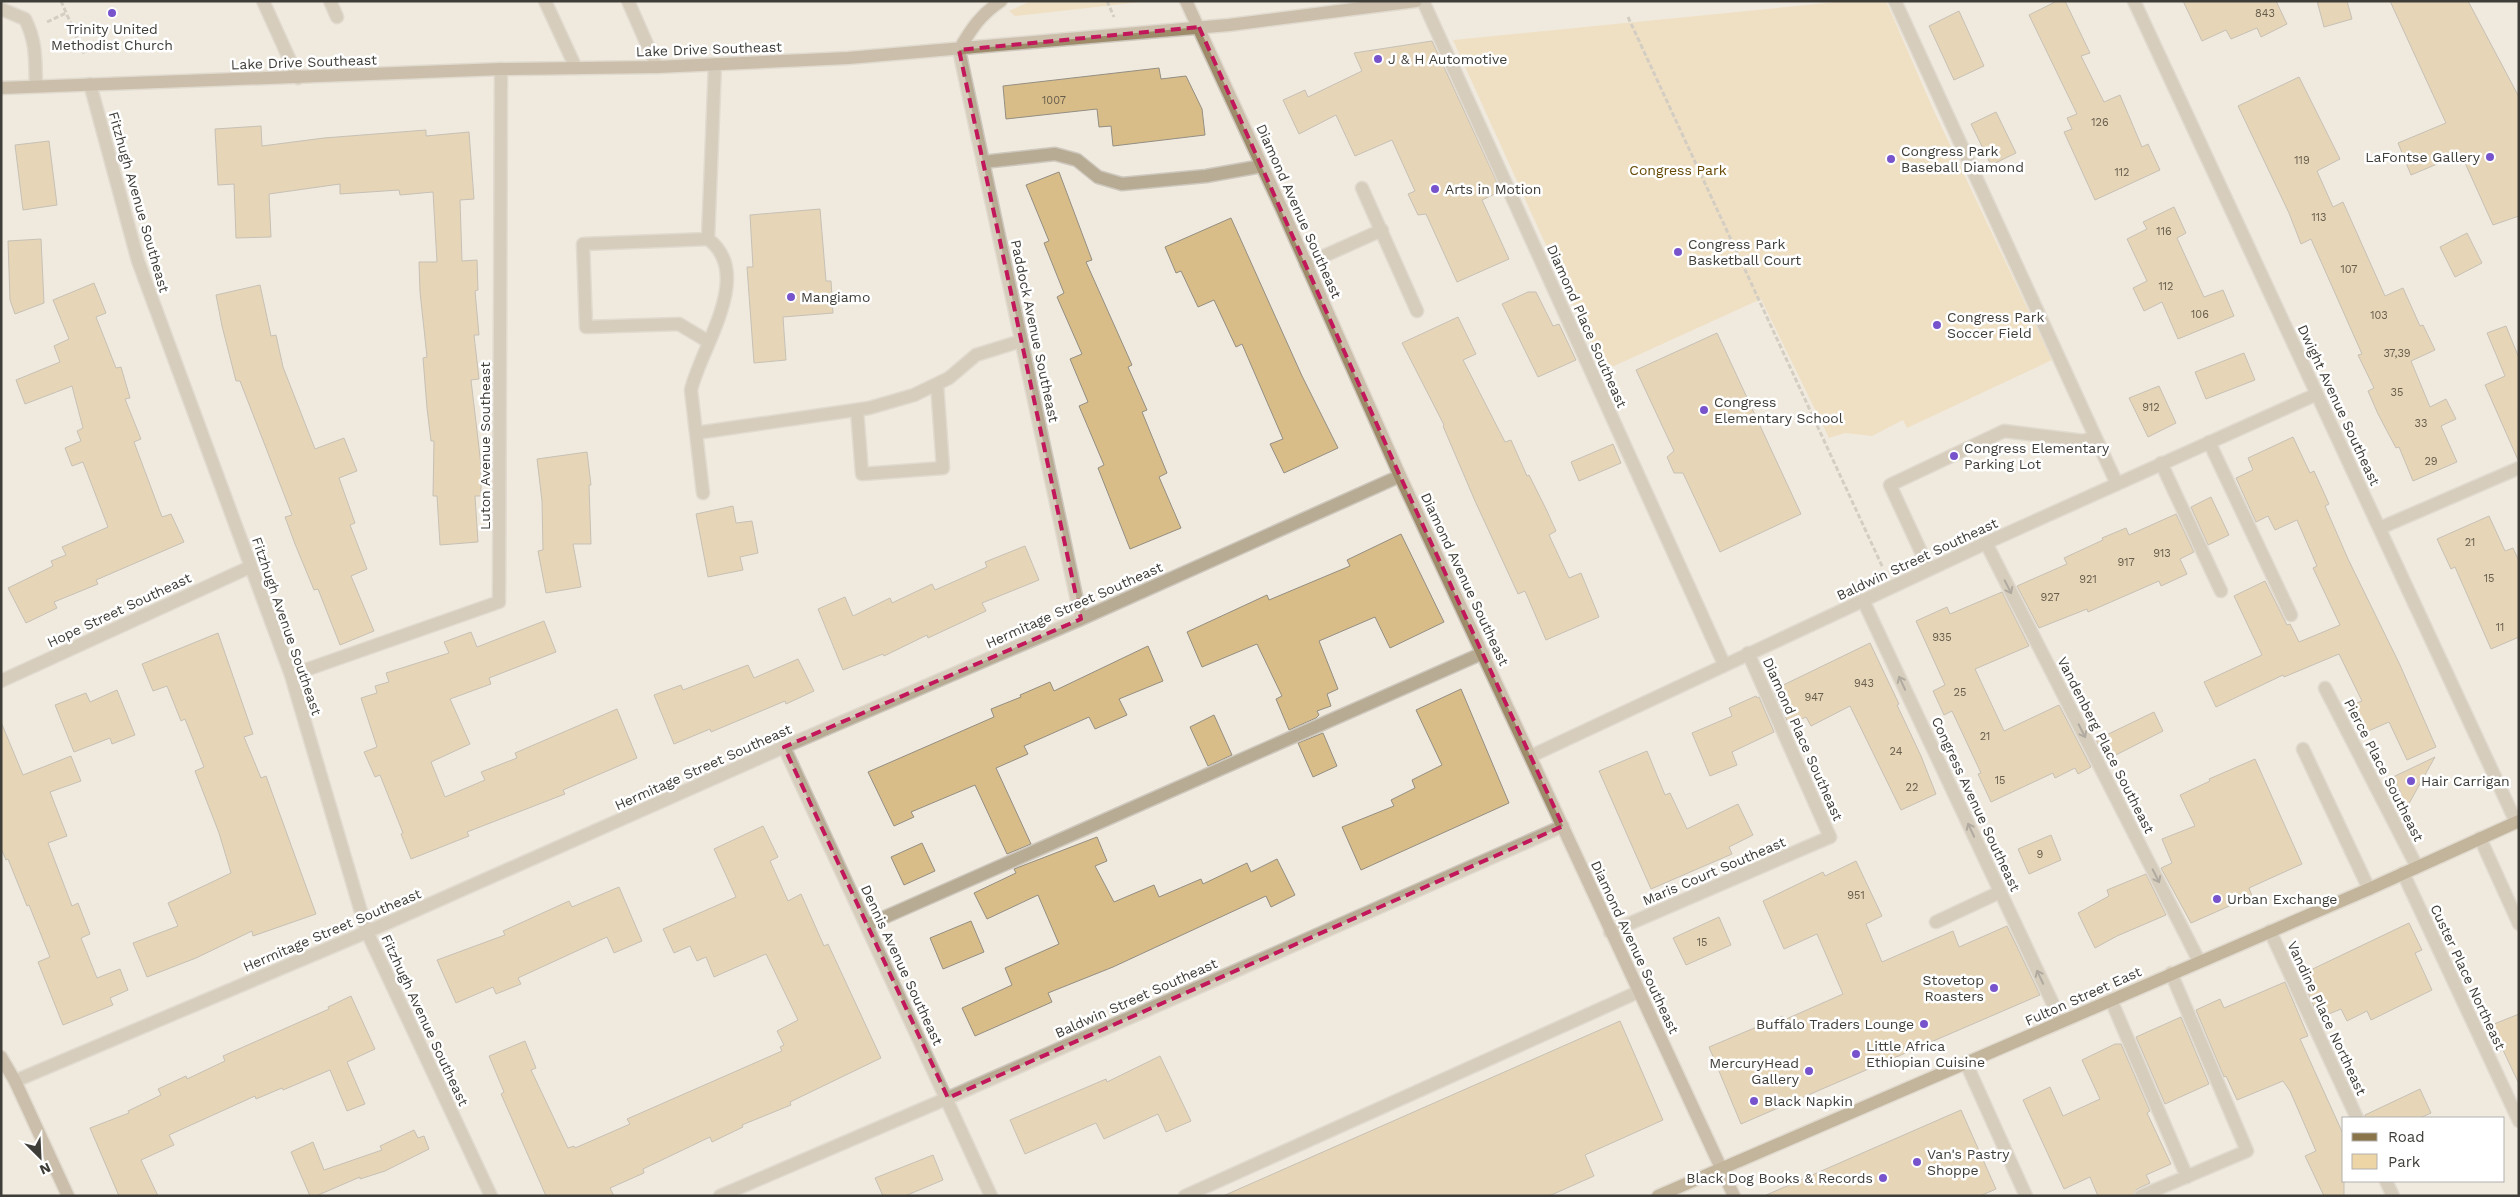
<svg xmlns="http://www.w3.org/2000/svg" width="2520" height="1197" font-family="'Work Sans',sans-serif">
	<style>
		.green { fill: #eed5a5 }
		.building { fill: #d9bd88; stroke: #938e83 }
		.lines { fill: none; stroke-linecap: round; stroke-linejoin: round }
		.lane-casing { stroke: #cdc7bd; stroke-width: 15 }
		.street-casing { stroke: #cdc7bd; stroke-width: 15 }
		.secondary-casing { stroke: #cdc7bd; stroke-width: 15 }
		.primary-casing { stroke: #cdc7bd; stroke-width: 15 }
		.path { stroke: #afaba1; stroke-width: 3; stroke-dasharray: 5 2.5; stroke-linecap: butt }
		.lane { stroke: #b7ab94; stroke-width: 12 }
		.street { stroke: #b7ab94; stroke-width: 12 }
		.secondary { stroke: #9d8b6a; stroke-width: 12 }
		.primary { stroke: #8a754a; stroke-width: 12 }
		.oneway { stroke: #635e54 }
		.marked { fill: none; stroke: #c2185b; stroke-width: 4; stroke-dasharray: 10 6; stroke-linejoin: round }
		.poi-dot { fill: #7753cc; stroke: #fff; stroke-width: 2 }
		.labels { text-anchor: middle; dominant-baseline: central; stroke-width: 5; stroke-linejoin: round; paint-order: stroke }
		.number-label { font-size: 11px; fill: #665d4c }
		.poi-label { font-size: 14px; fill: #3f3d38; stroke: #fff; text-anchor: start }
		.street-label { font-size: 14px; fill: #3f3d38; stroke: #fff }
		.park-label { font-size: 14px; fill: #654904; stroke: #fff }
	</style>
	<rect width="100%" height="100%" fill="#f0eade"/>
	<!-- green -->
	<path class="green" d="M1031,1H1150L1015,16L1009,11Z
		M1847,1H1886L1933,109L2052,360L1907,428L1903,420L1872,436L1845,433L1829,438L1761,299L1603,371L1453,40Z"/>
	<!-- building -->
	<path class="building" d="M2057,1H2065L2090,53L2081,56L2104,102L2120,95L2142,147L2148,144L2160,170L2095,200L2064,132L2072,129L2067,118L2077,114L2029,15Z
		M2183,1H2276L2287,24L2261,37L2257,28L2231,39L2226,30L2202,41Z
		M2317,1H2347L2352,19L2324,27Z
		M2390,1H2468L2519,97V216L2493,225L2461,154L2411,175L2398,143L2446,123Z
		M1959,11L1984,66L1954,80L1929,26Z
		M1432,41L1501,191L1482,200L1509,259L1457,282L1426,214L1418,215L1408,194L1415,191L1392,140L1355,156L1336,115L1299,134L1283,100L1305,90L1308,97L1362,71L1354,53Z
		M1159,68L1161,79L1186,76L1202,109L1205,135L1113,146L1111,126L1099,127L1097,109L1006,119L1003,86Z
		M2299,77L2340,159L2317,171L2333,207L2343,202L2385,296L2403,288L2420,326L2423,325L2435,350L2411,361L2430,407L2446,399L2456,419L2441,426L2457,462L2413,481L2399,447L2396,448L2378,414L2368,391L2374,388L2358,355L2362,354L2311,239L2301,244L2289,213L2238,106Z
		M1996,112L2016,153L1991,165L1971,124Z
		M261,126L262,146L324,138L426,130V136L469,132L474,199L460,200L462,261L477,260L478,290L475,291L479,335H474L479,379L471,380L481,465V496H475L478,542L440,545L437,496H433L434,441H431L427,408L423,358L427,357L420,292L419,262H437L433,192L400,195L399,190L340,194V184L269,194L271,237L236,238L234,184L218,185L215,129Z
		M49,141L57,205L23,210L15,145Z
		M1059,172L1092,260L1086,262L1132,365L1128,367L1147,410L1142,412L1167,473L1159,477L1181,528L1130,549L1098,468L1104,465L1079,406L1088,402L1070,359L1082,354L1057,297L1064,293L1044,243L1049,241L1026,185Z
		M2174,207L2186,233L2177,238L2204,297L2223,290L2234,316L2178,339L2162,302L2144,311L2133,288L2147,281L2127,239L2147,229L2143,222Z
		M820,209L826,281H831L833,313L783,317L786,360L754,363L747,267H753L750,215Z
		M1231,218L1302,376L1338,448L1284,473L1270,444L1283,439L1242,344L1236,347L1214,300L1198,307L1181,271L1176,273L1165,247Z
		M2467,233L2482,263L2455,277L2440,247Z
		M41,239L44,303L15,314L10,300L8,241Z
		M94,283L106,313L96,317L116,368L121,367L130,398L125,399L141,439L134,442L162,517L171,514L184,542L96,580L98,584L54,602L57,608L26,623L8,588L53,566L51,561L66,555L62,547L108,527L83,462L72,466L65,448L81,441L77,431L83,428L72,386L25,404L16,380L60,362L54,346L69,339L53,300Z
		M260,285L271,336L276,335L283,367L315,449L344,438L357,471L339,478L355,523L350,525L367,569L351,576L374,631L340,645L318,589L314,590L295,544L285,517L292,515L240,381H236L222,326L216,295Z
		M1528,292H1536L1553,326L1559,324L1576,360L1538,377L1502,304Z
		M1458,317L1476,354L1463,360L1505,442L1511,440L1527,476L1529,475L1546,509L1556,531L1549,535L1569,578L1581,573L1599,617L1546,640L1525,591L1518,594L1475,501L1443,426L1444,425L1402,343Z
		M2506,326L2519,358L2518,460L2485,385L2505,376L2487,333Z
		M1717,333L1801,514L1720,552L1683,473H1674L1667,457L1674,451L1636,370Z
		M2244,353L2255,380L2206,399L2195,372Z
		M2159,386L2176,423L2148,437L2129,398Z
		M2293,437L2310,473L2314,471L2329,504L2325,506L2348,559L2400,665L2436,747L2407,760L2389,722L2366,732L2354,704L2362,701L2339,654L2284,677L2283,675L2216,707L2204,682L2262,655L2234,596L2265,581L2287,625L2290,624L2299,642L2340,625L2313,568L2317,566L2297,520L2275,530L2268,516L2256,522L2236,478L2253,470L2248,458Z
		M1613,444L1621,463L1579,481L1571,462Z
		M587,452L591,485H589L591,544H573L581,587L546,593L538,551L543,550L542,501L537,459Z
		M2211,497L2229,535L2208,545L2191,507Z
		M733,506L736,523L752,521L758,553L740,557L743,570L708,577L696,514Z
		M2176,514L2194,552L2180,559L2187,574L2161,586L2159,581L2088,612L2087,609L2039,628L2017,586L2067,564L2064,558L2103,540L2102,538L2126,528L2129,535Z
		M2489,516L2505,551L2513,548L2519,561V637L2491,649L2455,567L2451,569L2437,539Z
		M1401,534L1444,622L1390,648L1375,617L1319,641L1338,689L1327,694L1331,706L1317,711L1319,715L1316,718L1289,730L1276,699L1282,696L1257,644L1202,667L1187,632L1267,595L1269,600L1350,566L1347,560Z
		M1025,546L1039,580L982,603L986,611L928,638L927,635L884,656L883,654L843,670L818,609L845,597L853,616L890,598L892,603L932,584L935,590L987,567L985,562Z
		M2002,592L2029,646L1975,669L2004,731L2059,705L2091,767L2078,774L2075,768L2055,778L2053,773L1991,802L1978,774L1981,773L1952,711L1944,715L1933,691L1945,685L1916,621L1947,607L1950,614Z
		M544,621L556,652L489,678L491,684L450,699L470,744L431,762L445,797L485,780L481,772L517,758L515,753L617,709L637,758L563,790L565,794L467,832L469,836L411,859L401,834L403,833L380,775L375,777L364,752L377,747L361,698L377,693L375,686L389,682L386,673L449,653L444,642L471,632L477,647Z
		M218,633L253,734L244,737L261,778L266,776L316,914L253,936L252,931L196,958L147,977L133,943L178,926L168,903L231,873L219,833L195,771L204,767L185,719L181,721L167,686L153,691L142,664Z
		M1870,643L1899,704L1897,705L1921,756L1936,794L1901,810L1850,706L1811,726L1806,717L1789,725L1773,690Z
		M1148,646L1163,681L1119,699L1127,715L1095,729L1089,717L1024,746L1028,754L996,768L1031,844L1007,854L975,785L911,812L914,817L894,826L868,772L994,717L991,709L1021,697L1020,695L1050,682L1054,691Z
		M798,659L814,691L786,704L785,701L711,732L710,729L674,744L654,695L681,685L683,690L748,665L754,678Z
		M1461,689L1509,803L1361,870L1342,827L1394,806L1391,800L1415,788L1412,780L1442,765L1416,710Z
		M117,690L135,735L112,744L110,738L74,752L55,705L86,693L90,702Z
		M1756,696L1757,698L1759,697L1774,732L1732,752L1737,765L1710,776L1692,733L1732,716L1729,708Z
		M2154,712L2163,731L2106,760L2096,740Z
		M1214,715L1232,755L1208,766L1190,727Z
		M1,722L23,775L71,756L81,781L50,792L67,836L48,843L72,906L78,903L90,934L81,938L97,978L120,969L128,990L110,998L113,1005L63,1025L38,962L50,957L29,905L27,906L8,859L6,860L1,848Z
		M1323,733L1337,766L1313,777L1298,743Z
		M1647,751L1665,795L1670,793L1687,829L1738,804L1753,835L1729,847L1732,854L1651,889L1599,771Z
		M2435,757L2407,807L2393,777Z
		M2255,759L2302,864L2249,888L2252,896L2191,923L2161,868L2172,863L2162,839L2195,826L2180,795L2210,781L2209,779Z
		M763,826L778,857L770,861L788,901L801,894L824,946L828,944L881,1058L790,1102L791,1105L742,1125L743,1127L712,1142L710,1137L643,1169L644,1173L610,1188L614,1196H546L501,1094L504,1092L489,1056L525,1041L536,1068L531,1070L568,1148L574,1146L575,1148L630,1124L627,1119L782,1051L780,1047L784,1045L777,1031L798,1020L766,954L714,977L706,957L697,961L690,946L674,953L663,929L736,897L714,849Z
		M2051,835L2061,860L2029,874L2018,849Z
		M1097,837L1107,861L1095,866L1114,902L1154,885L1159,897L1201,879L1203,884L1247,863L1251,872L1277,859L1295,895L1271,907L1266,896L1113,967L1048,993L1052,1002L975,1036L962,1008L1012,985L1005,968L1059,944L1038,895L987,919L974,893L1016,873L1014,869Z
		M922,843L935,871L904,885L891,857Z
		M1856,861L1882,916L1866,924L1882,962L1953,931L1959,947L2007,926L2040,995L1741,1124L1709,1047L1783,1016L1784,1020L1843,994L1817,934L1784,949L1763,901L1823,872L1825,876Z
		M2146,874L2166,915L2117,936L2095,948L2078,913L2109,896L2107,890Z
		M619,887L642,941L614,953L607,937L518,978L521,984L496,994L493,987L456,1003L437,960L505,935L503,931L569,901L572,907Z
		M1719,917L1731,945L1686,965L1673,938Z
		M971,921L984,952L943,969L930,938Z
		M2409,923L2422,950L2415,953L2432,990L2371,1020L2367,1011L2347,1021L2341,1009L2319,1018L2300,975Z
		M2285,982L2308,1036L2300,1039L2344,1136V1196H2324L2305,1156L2316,1151L2290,1091L2283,1081L2237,1100L2226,1076L2224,1077L2196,1010L2220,999L2224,1008Z
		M351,996L375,1049L347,1062L365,1104L347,1111L330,1070L283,1090L282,1088L256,1099L255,1096L169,1135L174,1145L141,1160L158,1196H119L90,1128L129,1113L128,1111L161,1095L158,1089L186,1076L187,1079L225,1061L223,1056L329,1009L328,1007Z
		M2519,1014V1084L2503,1050L2500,1051L2489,1026Z
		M2181,1017L2209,1084L2165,1104L2136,1037Z
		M1620,1021L1663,1120L1585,1155L1594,1176L1549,1196H1223Z
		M2115,1044H2121L2150,1111L2147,1113L2171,1164L2146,1175L2150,1183L2137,1189L2133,1196H2098L2090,1177L2064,1189L2023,1100L2050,1087L2063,1116L2100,1099L2082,1060Z
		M1160,1056L1191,1121L1166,1132L1158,1114L1104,1139L1096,1123L1025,1154L1010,1120L1106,1079L1107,1082Z
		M2420,1089L2431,1113L2420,1118H2365V1115Z
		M1961,1110L1996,1189L1980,1196H1764Z
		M414,1130L418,1138L424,1136L429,1149L385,1171L360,1179V1177L316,1196H310L291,1152L313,1142L324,1170L382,1150L380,1146Z
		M933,1155L943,1180L905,1196H883L875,1178Z"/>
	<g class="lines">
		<defs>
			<path id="lane" d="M330,1L337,17
				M545,1L576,68
				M1423,1L1724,664
				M1895,1L2117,484
				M1,9L25,19C37,43 35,60 36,86
				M983,162L1055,154L1077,160L1098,177L1122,184L1206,176L1262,166
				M1362,188L1417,311
				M708,239L583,244L586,327L679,324L709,342
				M1306,264L1382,230
				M857,410L862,474L943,468L937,384
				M696,433L869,408L914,395L949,378L976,355L1021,341
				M2209,442L2291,615
				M2161,463L2221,591
				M703,493L691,390C701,347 755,274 708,239L715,64
				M1986,543L2199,961
				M1929,569L1890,485L2004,431L2084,441L2095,436
				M1748,653L1830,837
				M2325,688L2417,867
				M2303,749L2369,889
				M1936,922L2000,892
				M867,925L1483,653
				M2111,1000L2187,1177
				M1185,1196L1638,992
				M2141,1196L2247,1151L2171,973"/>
			<path id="street" d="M263,1L298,78
				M628,1L657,67
				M2134,1L2516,822
				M959,50L1081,619
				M90,84L138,261L291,675L367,932L491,1196
				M2380,528L2519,468
				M1863,600L2061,1021
				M291,675L499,602L501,69
				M1,681L250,567
				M784,747L991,1196
				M1531,756L1986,543L2317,394
				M2480,838L2519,924
				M2403,873L2519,1121
				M2270,931L2357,1118
				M1610,932L1830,837
				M1966,1063L2026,1196
				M15,1081L367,932L784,747L1081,619L1400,476
				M2386,1181L2393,1196
				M720,1196L948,1098L1563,826"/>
			<path id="secondary" d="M1186,1L1281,207L1400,476L1734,1196
				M959,50C971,29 981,14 1001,1
				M1,88L501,69L657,67L848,58L1229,25L1416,1
				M1,1057L15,1081L68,1196"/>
			<path id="primary" d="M1658,1196L2369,889L2519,821"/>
		</defs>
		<!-- lane casing -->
		<use href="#lane" class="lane-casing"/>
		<!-- street casing -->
		<use href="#street" class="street-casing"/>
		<!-- secondary casing -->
		<use href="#secondary" class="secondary-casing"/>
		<!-- primary casing -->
		<use href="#primary" class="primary-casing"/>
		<!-- path -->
		<path class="path" d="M61,1L85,56
			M1107,1L1114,17
			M1628,17L1883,568
			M47,22L66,13"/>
		<!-- lane -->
		<use href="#lane" class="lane"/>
		<!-- street -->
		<use href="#street" class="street"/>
		<!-- secondary -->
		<use href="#secondary" class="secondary"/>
		<!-- primary -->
		<use href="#primary" class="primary"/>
	</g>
	<!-- one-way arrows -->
	<defs><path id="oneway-shaft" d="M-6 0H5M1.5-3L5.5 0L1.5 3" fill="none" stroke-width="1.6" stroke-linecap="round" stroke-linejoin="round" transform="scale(1.25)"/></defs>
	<g class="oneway">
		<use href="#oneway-shaft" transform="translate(2008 587) rotate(63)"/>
		<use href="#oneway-shaft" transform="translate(1902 683) rotate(-115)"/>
		<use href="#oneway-shaft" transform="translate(2082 731) rotate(63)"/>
		<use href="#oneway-shaft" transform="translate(1971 830) rotate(-115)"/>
		<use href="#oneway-shaft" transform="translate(2156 876) rotate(63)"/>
		<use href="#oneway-shaft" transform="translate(2040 977) rotate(-115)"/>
	</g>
	<!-- marked area -->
	<path d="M0 0H2520V1197H0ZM1199,27L1400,476L1563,826L948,1098L784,747L1081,619L959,50Z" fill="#f0eade" fill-opacity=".55" fill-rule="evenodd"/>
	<path class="marked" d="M1199,27L1400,476L1563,826L948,1098L784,747L1081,619L959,50Z"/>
	<!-- markers -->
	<g class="poi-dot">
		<circle cx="112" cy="13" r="5"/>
		<circle cx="1378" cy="59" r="5"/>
		<circle cx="2490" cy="157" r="5"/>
		<circle cx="1891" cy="159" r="5"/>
		<circle cx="1435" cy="189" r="5"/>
		<circle cx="1678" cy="252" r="5"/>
		<circle cx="791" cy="297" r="5"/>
		<circle cx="1937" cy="325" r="5"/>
		<circle cx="1704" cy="410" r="5"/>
		<circle cx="1954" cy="456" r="5"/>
		<circle cx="2411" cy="781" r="5"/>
		<circle cx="2217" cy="899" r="5"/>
		<circle cx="1994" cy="988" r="5"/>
		<circle cx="1924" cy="1024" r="5"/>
		<circle cx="1856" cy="1054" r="5"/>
		<circle cx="1809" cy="1071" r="5"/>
		<circle cx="1754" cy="1101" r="5"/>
		<circle cx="1917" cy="1162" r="5"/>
		<circle cx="1883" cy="1178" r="5"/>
	</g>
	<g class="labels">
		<!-- number labels -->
		<g class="number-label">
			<text x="2265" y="13">843</text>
			<text x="1054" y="100">1007</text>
			<text x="2100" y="122">126</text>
			<text x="2302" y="160">119</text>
			<text x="2122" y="172">112</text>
			<text x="2319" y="217">113</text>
			<text x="2164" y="231">116</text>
			<text x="2349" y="269">107</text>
			<text x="2166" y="286">112</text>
			<text x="2200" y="314">106</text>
			<text x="2379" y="315">103</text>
			<text x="2397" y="353">37,39</text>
			<text x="2397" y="392">35</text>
			<text x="2151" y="407">912</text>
			<text x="2421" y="423">33</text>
			<text x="2431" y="461">29</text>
			<text x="2470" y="542">21</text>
			<text x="2162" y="553">913</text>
			<text x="2126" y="562">917</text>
			<text x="2489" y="578">15</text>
			<text x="2088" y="579">921</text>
			<text x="2050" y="597">927</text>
			<text x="2500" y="627">11</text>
			<text x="1942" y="637">935</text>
			<text x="1864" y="683">943</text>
			<text x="1960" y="692">25</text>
			<text x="1814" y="697">947</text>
			<text x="1985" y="736">21</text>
			<text x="1896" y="751">24</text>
			<text x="2000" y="780">15</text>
			<text x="1912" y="787">22</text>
			<text x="2040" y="854">9</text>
			<text x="1856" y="895">951</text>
			<text x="1702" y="942">15</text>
		</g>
		<!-- poi labels -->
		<g class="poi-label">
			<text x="112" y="29" text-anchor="middle">Trinity United<tspan x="112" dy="16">Methodist Church</tspan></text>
			<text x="1388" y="59">J &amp; H Automotive</text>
			<text x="1901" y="151">Congress Park<tspan x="1901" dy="16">Baseball Diamond</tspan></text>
			<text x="2480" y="157" text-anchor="end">LaFontse Gallery</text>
			<text x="1445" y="189">Arts in Motion</text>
			<text x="1688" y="244">Congress Park<tspan x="1688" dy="16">Basketball Court</tspan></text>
			<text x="801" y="297">Mangiamo</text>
			<text x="1947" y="317">Congress Park<tspan x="1947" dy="16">Soccer Field</tspan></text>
			<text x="1714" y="402">Congress<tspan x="1714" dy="16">Elementary School</tspan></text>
			<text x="1964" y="448">Congress Elementary<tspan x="1964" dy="16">Parking Lot</tspan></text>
			<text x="2421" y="781">Hair Carrigan</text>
			<text x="2227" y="899">Urban Exchange</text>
			<text x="1984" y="980" text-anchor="end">Stovetop<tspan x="1984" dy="16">Roasters</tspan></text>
			<text x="1914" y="1024" text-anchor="end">Buffalo Traders Lounge</text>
			<text x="1866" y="1046">Little Africa<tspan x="1866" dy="16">Ethiopian Cuisine</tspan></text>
			<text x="1799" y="1063" text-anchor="end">MercuryHead<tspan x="1799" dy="16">Gallery</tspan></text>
			<text x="1764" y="1101">Black Napkin</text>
			<text x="1927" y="1154">Van's Pastry<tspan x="1927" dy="16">Shoppe</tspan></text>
			<text x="1873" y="1178" text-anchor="end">Black Dog Books &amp; Records</text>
		</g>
		<!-- street labels -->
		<g class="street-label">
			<text transform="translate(709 49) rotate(-2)">Lake Drive Southeast</text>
			<text transform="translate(304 62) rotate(-2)">Lake Drive Southeast</text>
			<text transform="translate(139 202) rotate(74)">Fitzhugh Avenue Southeast</text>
			<text transform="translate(1299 211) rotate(66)">Diamond Avenue Southeast</text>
			<text transform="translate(1587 326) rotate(66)">Diamond Place Southeast</text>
			<text transform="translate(1035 331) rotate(78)">Paddock Avenue Southeast</text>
			<text transform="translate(2339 405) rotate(65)">Dwight Avenue Southeast</text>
			<text transform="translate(485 446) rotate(-90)">Luton Avenue Southeast</text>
			<text transform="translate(1917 559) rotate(-25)">Baldwin Street Southeast</text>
			<text transform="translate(1465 579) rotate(65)">Diamond Avenue Southeast</text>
			<text transform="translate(1074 605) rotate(-24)">Hermitage Street Southeast</text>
			<text transform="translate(119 610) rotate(-25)">Hope Street Southeast</text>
			<text transform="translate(287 626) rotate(71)">Fitzhugh Avenue Southeast</text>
			<text transform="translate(1803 739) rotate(66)">Diamond Place Southeast</text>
			<text transform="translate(2106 745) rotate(63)">Vandenberg Place Southeast</text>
			<text transform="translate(703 767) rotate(-24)">Hermitage Street Southeast</text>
			<text transform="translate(2384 770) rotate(63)">Pierce Place Southeast</text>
			<text transform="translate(1976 804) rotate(65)">Congress Avenue Southeast</text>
			<text transform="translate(1714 871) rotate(-23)">Maris Court Southeast</text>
			<text transform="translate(332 930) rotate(-23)">Hermitage Street Southeast</text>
			<text transform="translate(1635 947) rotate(65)">Diamond Avenue Southeast</text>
			<text transform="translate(902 965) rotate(65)">Dennis Avenue Southeast</text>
			<text transform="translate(2468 977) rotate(65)">Custer Place Northeast</text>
			<text transform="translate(2083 996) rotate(-24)">Fulton Street East</text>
			<text transform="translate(1136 998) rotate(-24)">Baldwin Street Southeast</text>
			<text transform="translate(2327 1018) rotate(65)">Vandine Place Northeast</text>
			<text transform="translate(425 1020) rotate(65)">Fitzhugh Avenue Southeast</text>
		</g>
		<!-- park labels -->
		<g class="park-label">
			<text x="1678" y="170">Congress Park</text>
		</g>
	</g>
	<!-- border -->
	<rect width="2520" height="1197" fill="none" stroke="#3f3d38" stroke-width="5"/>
	<!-- legend -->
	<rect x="2342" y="1117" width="162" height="65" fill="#ffffff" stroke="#b2b1af"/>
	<rect x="2352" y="1133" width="25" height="8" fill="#8a754a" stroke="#b2b1af"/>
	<text x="2388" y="1142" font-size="15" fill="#3f3d38">Road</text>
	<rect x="2352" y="1154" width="25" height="15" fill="#eed5a5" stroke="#b2b1af"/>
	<text x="2388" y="1167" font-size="15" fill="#3f3d38">Park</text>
	<!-- north arrow -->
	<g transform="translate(40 1157) rotate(156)" stroke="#ffffff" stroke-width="4" paint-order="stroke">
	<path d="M0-4L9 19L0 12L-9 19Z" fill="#3f3d38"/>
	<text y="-8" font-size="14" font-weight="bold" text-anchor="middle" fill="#3f3d38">N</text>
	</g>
</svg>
